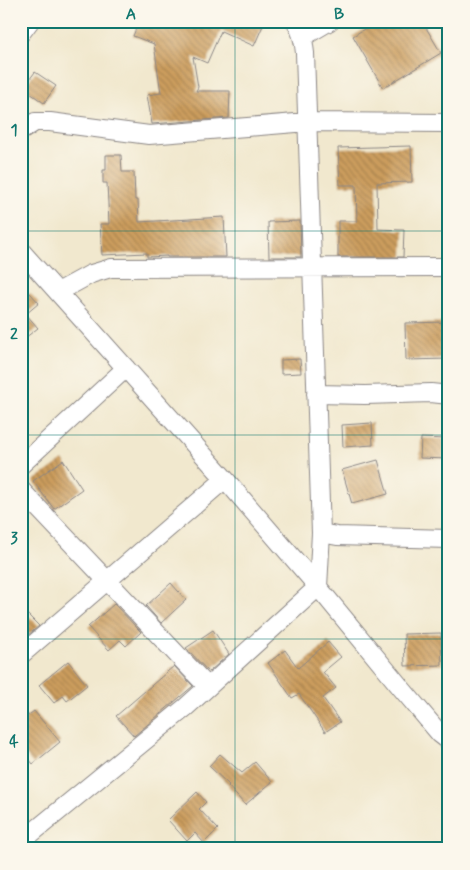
<svg xmlns="http://www.w3.org/2000/svg" width="470" height="870" font-family="Mynerve,sans-serif">
	<style>
		.building { fill: url(#building-back-hatch) }
		.lines { fill: none; stroke-linecap: round; stroke-linejoin: round }
		.minor-casing { stroke: #8a8584; stroke-width: 20 }
		.minor { stroke: #fff; stroke-width: 18 }
		.grid { fill: none; stroke: #0f766e; stroke-width: 1; stroke-opacity: 0.55 }
		.neatline { fill: none; stroke: #0f766e; stroke-width: 2 }
		.grid-label { font-size: 16px; text-anchor: middle; font-weight: bold; fill: #0f766e }
	</style>
	<defs>
		<pattern id="building-back-hatch" width="6" height="6" patternUnits="userSpaceOnUse" patternTransform="scale(1.25)"><rect width="6" height="6" fill="#cc9d5d"/><path d="M-1 5l2 2M0 0l6 6M5-1l2 2" fill="none" stroke="#a5804e"/></pattern>
	</defs>
	<rect width="100%" height="100%" fill="#fbf7ec"/>
	<filter id="ink" filterUnits="userSpaceOnUse"><feTurbulence type="fractalNoise" baseFrequency=".02" numOctaves="2"/><feDisplacementMap in="SourceGraphic" scale="10" xChannelSelector="R" yChannelSelector="G"/><feConvolveMatrix kernelMatrix="1 2 1 2 8 2 1 2 1" color-interpolation-filters="sRGB"/></filter>
	<filter id="wash" filterUnits="userSpaceOnUse"><feTurbulence type="fractalNoise" baseFrequency=".0096" numOctaves="4" result="noise"/><feDisplacementMap in="SourceGraphic" scale="20" xChannelSelector="R" yChannelSelector="G"/><feGaussianBlur stdDeviation="1.12" result="paint"/><feColorMatrix in="noise" values="0 0 0 0 0 0 0 0 0 0 0 0 0 0 0 0 0 1.4 0 .05"/><feComposite in="paint" operator="in"/></filter>
	<g filter="url(#wash)">
		<rect width="100%" height="100%" fill="#f1e8ce"/>
		<g id="blocks">
			<!-- building -->
			<path class="building" d="M139,21H265L254,46L221,31L207,63L193,57L198,87L196,91H230L229,118L152,124L147,95L161,93L154,44L133,36Z
				M377,21H422L441,53L383,88L353,36Z
				M35,72L56,86L44,103L23,88Z
				M411,146L412,182L377,183L378,229L404,230L403,257H338V221H357L356,185H340L338,148Z
				M106,155H121L122,172H134L135,200H138L139,222L224,217L226,257H167V256L147,257V253L102,255L100,224H109L107,183H103V170H106Z
				M300,221L301,257H269L268,222Z
				M30,293L39,303L26,314L38,328L21,341V300Z
				M449,322V359L406,360L405,323Z
				M300,359L301,373L281,374V360Z
				M372,423L373,445L343,447L342,425Z
				M421,438L449,439L448,459L420,458Z
				M63,460L82,489L54,509L33,481Z
				M378,460L388,494L352,504L342,470Z
				M171,583L186,600L161,623L146,606Z
				M114,604L141,632L126,646L120,640L109,650L88,627Z
				M21,608L39,626L21,641Z
				M213,630L229,654L209,672L186,648Z
				M441,633L442,665L405,666L404,634Z
				M328,642L341,657L323,672L336,688L323,698L340,722L325,732L299,694L292,698L268,663L285,650L298,668Z
				M68,661L87,685L67,701L63,696L54,703L39,685Z
				M174,666L193,686L134,736L116,716Z
				M34,711L60,742L33,764L21,749V721Z
				M220,754L242,773L255,762L272,782L245,805L228,786L229,785L209,766Z
				M197,792L206,802L199,809L218,829L204,843L195,833L187,841L168,820Z"/>
		</g>
	</g>
	<g filter="url(#ink)">
		<use href="#blocks" fill-opacity="0" stroke="#8a8584" stroke-width="1"/>
		<g class="lines">
			<defs>
				<path id="minor" d="M295,21C302,31 304,41 305,53L321,533L337,536L449,539
					M21,33L30,21
					M303,37L330,21
					M21,131L35,122H50L149,135L308,122L449,123
					M21,251L225,479L318,587L402,689L440,734L449,741
					M58,292L91,274L111,268L449,267
					M316,394L365,395L431,393L449,395
					M21,465L126,368
					M21,490L208,687
					M21,655L225,479
					M21,842L186,707L318,587L321,533"/>
			</defs>
			<!-- minor casing -->
			<use href="#minor" class="minor-casing"/>
			<!-- minor -->
			<use href="#minor" class="minor"/>
		</g>
	</g>
	<!-- grid -->
	<path class="grid" d="M235,21V849M21,231H449M21,435H449M21,639H449"/>
	<!-- margin -->
	<rect width="470" height="870" fill="none" stroke="#fbf7ec" stroke-width="55"/>
	<rect x="28" y="28" width="414" height="814" class="neatline"/>
	<g class="grid-label">
		<text x="131" y="19">A</text>
		<text x="339" y="19">B</text>
		<text x="14" y="135">1</text>
		<text x="14" y="339">2</text>
		<text x="14" y="543">3</text>
		<text x="14" y="746">4</text>
	</g>
</svg>
